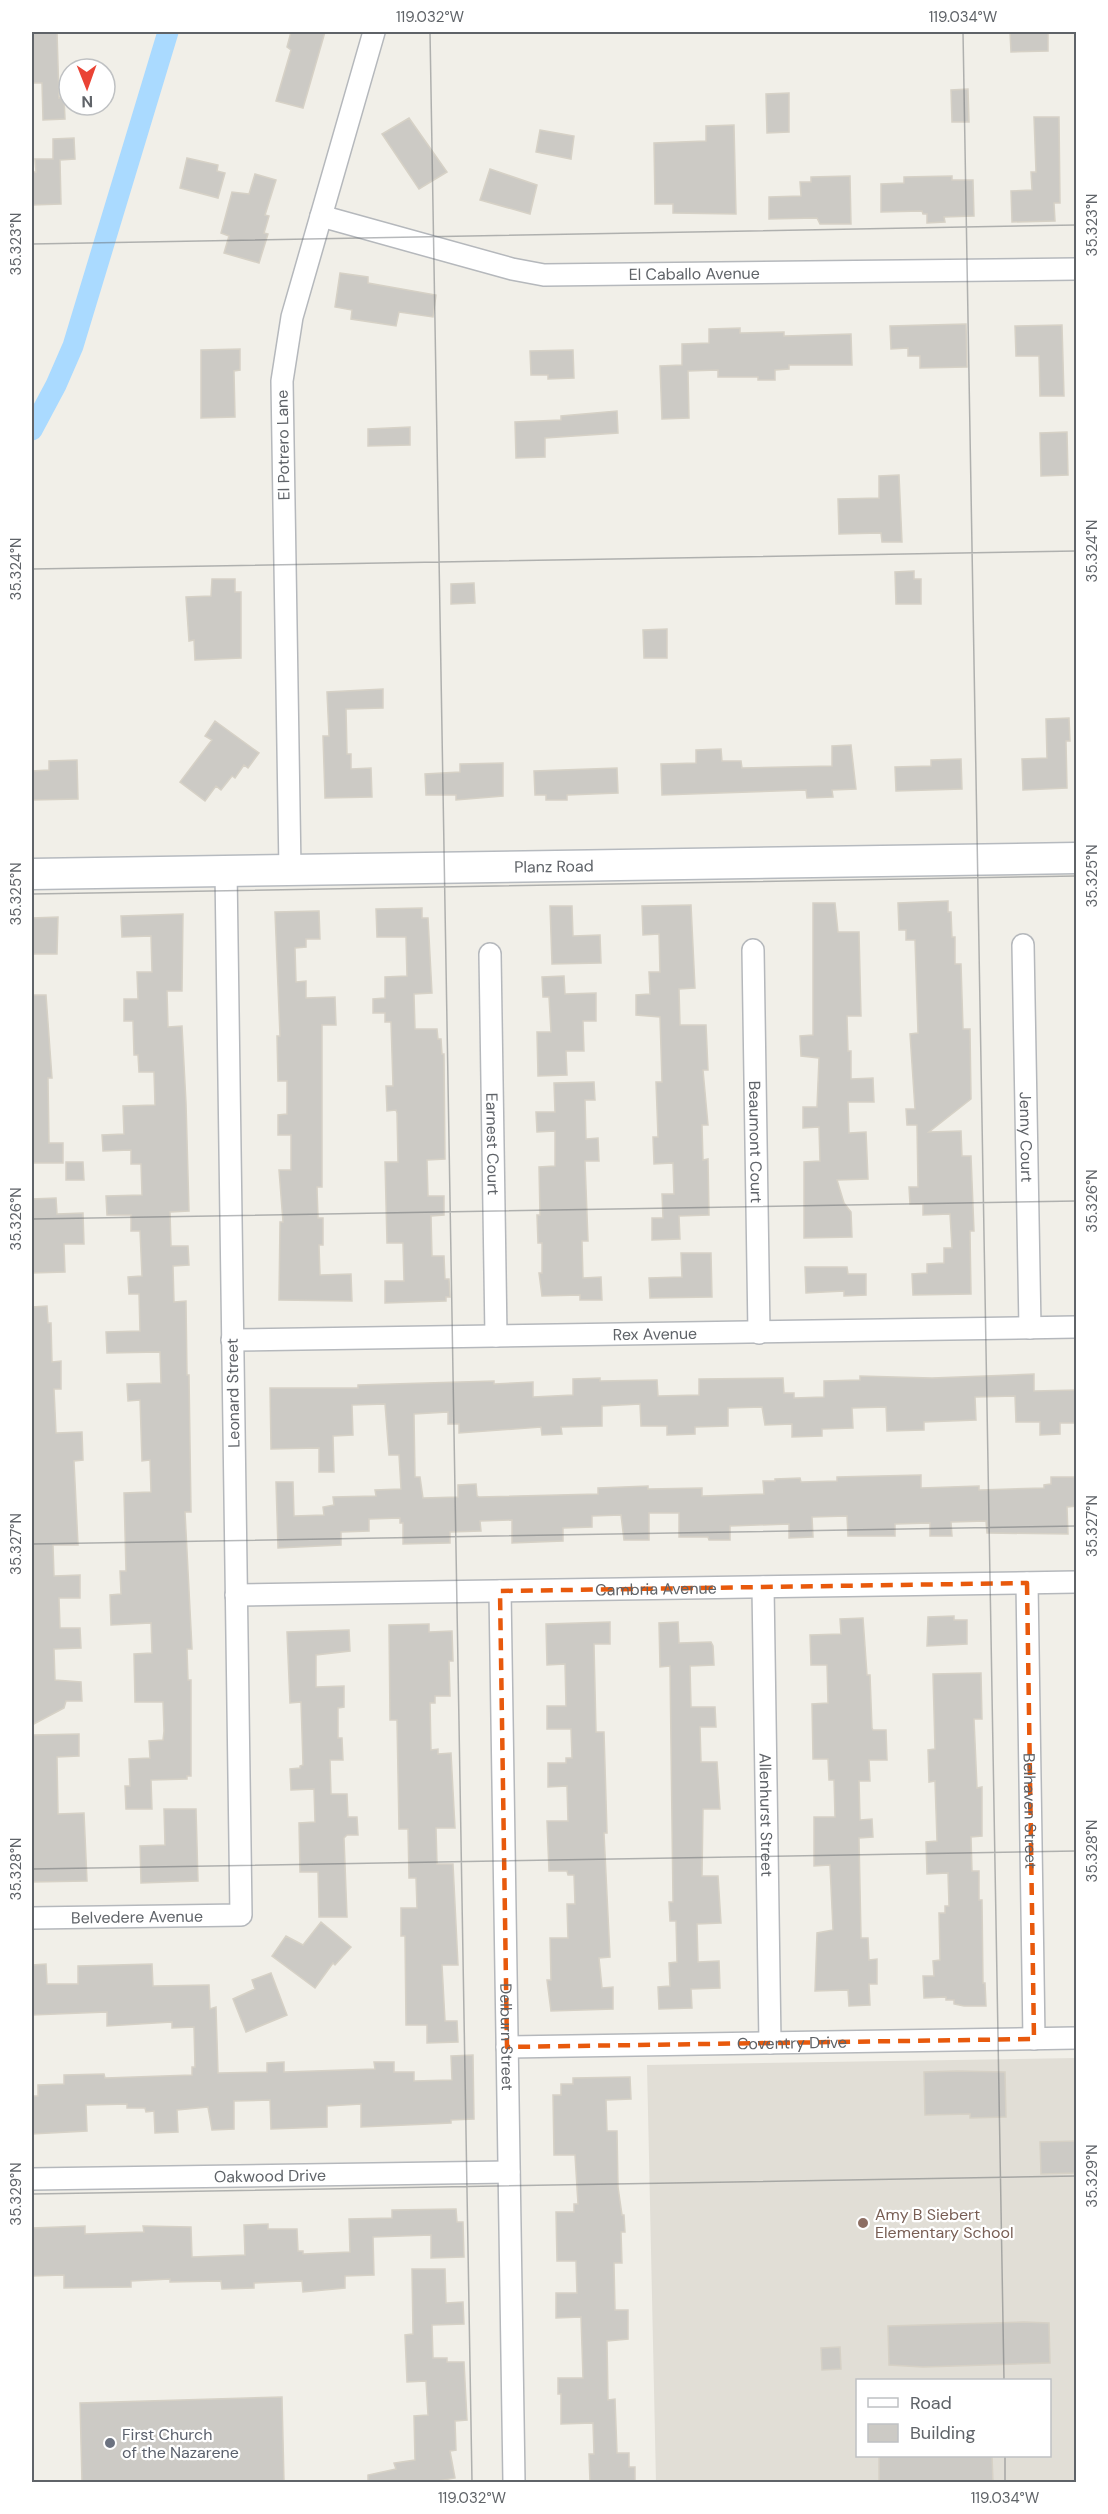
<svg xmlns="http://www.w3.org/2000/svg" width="1108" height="2514" font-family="'DM Sans',sans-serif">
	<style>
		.education { fill: #e1ded6; fill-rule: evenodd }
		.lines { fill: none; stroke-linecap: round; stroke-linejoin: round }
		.canal { stroke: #aadaff; stroke-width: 21 }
		.building { fill: #cccac5; stroke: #d6d1c6; stroke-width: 1.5 }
		.street-casing { stroke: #b5b8bc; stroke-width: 24 }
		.secondary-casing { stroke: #b6babf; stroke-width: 33 }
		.street { stroke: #fff; stroke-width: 21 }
		.secondary { stroke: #fff; stroke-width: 30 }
		.marked { fill: none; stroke: #e8590c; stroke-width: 4.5; stroke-dasharray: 12 8; stroke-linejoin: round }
		.ticks { fill: none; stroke: #5f6368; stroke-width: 1.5; stroke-opacity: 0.45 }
		.education-dot { fill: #8d6e63; stroke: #fff; stroke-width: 2 }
		.worship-dot { fill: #6b7280; stroke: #fff; stroke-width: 2 }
		.labels { text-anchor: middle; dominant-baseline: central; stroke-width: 4.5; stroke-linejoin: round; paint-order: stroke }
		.street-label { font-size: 16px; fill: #5f6368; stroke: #fff }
		.education-label { font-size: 16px; fill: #785e54; stroke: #fff; text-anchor: start }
		.worship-label { font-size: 16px; fill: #5b616d; stroke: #fff; text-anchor: start }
		.neatline { fill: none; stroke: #5f6368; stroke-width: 2 }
		.ticks-label { font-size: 15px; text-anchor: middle; fill: #5f6368 }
	</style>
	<rect width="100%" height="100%" fill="#f1efe8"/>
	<!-- education -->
	<path class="education" d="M1076,2058V2482H656L647,2065ZM858,2380H1050V2456H858Z"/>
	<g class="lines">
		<!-- canal -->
		<path class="canal" d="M32,430L56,385L73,346L168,32"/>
	</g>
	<!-- building -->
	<path class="building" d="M32,32H57L59,98L64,97L65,119L43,120L42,83H32Z
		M291,32H325L303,108L276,101L291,50L287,47Z
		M1010,32H1048V51L1011,52Z
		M968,89L969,122H952L951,90Z
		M789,93V132L767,133L766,94Z
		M1034,117H1059L1060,203H1054L1055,221L1012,222L1011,191L1032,190L1031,172H1036Z
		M409,118L447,172L419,189L382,134Z
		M734,125L736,214L673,213V204H655L654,143L706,141V126Z
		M540,130L574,136L571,159L536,152Z
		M74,138L75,159L60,160L61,204L32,205V172H36L35,159H53V139Z
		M187,158L218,165L217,171L225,173L218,198L180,188Z
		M490,169L537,185L530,214L480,200Z
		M255,174L276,180L265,215L269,216L264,233L268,234L259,263L224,253L229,236L221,233L232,192L249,194Z
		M850,176L851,224H820L817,218L769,219V197L801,196L800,182H811V177Z
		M952,176V180H973L974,216L944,217L945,222L927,223V214H923L922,211L881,212V184L904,183V177Z
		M340,273L368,277V283L436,295L433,317L399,312L396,326L351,319L352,310L335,307Z
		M966,324L967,367L920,368V356H908V348L891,349L890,326Z
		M1062,325L1064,396H1040L1039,356H1016L1015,326Z
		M740,328V333L784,332V336L851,334L852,365H789V369L775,370V380H758V377H718V370L688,371L689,418L662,419L660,366L682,365V344L709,343V329Z
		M240,349V370L234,371L235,417L201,418V350Z
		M573,350L574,378L548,379V375H531L530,351Z
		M617,411L618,433L545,438V457L516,458L515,422L561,420V416Z
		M410,427V445L368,446V429Z
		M1067,432L1068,475L1041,476L1040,433Z
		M899,475L902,542H882L881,533L839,534L838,499L879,498V476Z
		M914,571V579H921V604H896L895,572Z
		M212,579H235V592H241V658L195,660L194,640L189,641L186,597L211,596Z
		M474,583L475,603L451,604V584Z
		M667,629V658H644L643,630Z
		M383,689V708L346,709L347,754H351V769L371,768L372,797L325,798L323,736H329L327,692Z
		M1069,718L1070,741H1066L1067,788L1023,790L1022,759L1047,758L1046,719Z
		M215,721L259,753L248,768L244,765L235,778L232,776L221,790L216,786L205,801L180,782L212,740L205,736Z
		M851,745L856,789L832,790L833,797L807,798L806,790L662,795L661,764L696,763V750L721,749L722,761H741L742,768L832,766V746Z
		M961,759L962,789L896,791L895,767L931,766V760Z
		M77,760L78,799L32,800V771L49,770V761Z
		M503,763V796L456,800V795H426L425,774L460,772V764Z
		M617,768L618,793L567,795V800H546V795H535L534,771Z
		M948,901V912H951L952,937H955V964H961L963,1029H970L971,1099L929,1132L961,1131L962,1156H971L974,1231H970L971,1294L913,1295L912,1274L927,1273V1264L944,1263V1248H952L950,1214L923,1215V1204H910L909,1187H918L917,1125H907L906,1109H915L910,1034L918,1033L915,940H906V930H899L898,903Z
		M813,903H835L838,932H859L861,1016H847L848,1051H851V1079L873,1078L874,1102H848L849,1133L866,1132L868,1179L837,1180L844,1203L851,1212L852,1237L804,1238V1162L820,1161L819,1127L803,1128V1107H817L819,1058L801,1056L800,1036L813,1035Z
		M691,905L695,988L679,989L680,1025H706L708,1070H703L708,1125H702L703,1160L708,1159L709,1215L679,1216L680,1239L652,1240V1218H663L662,1194H674L673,1163L654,1164L653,1137H658L656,1082H662L660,1017L636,1015V995L650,994L649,972H660L659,934L643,935L642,906Z
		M550,906H572L573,936L600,935L601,963L552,964Z
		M422,908V918H428L432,993L414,994L415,1029H437L438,1039H441L442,1054H444L445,1159L427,1160L428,1196H444V1215L431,1216L432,1256H444L445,1279H449L450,1297H446V1301L385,1303V1281H404L403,1243H387L385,1162H398L397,1113L396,1110L387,1111L386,1086H393L391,1022H385V1013H373V999L385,998V977L407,976L406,937H377L376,909Z
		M319,911L320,939H306V947L295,948L296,982L306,981V998L335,997L336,1025H322V1187H317L318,1218H323V1245H319L320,1275L351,1274L352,1301L279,1300L280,1222H283L279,1170H291V1135H278V1115L287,1114V1081H278L277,1036H280L275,912Z
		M183,914L182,991H167L168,1027L182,1026L186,1103L189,1211L170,1212L171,1246H188L189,1265L173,1266L174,1302L186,1301L187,1375H189L191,1512H185L192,1649H187L188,1680H191V1776H187V1779L151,1780L152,1809H126L125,1786H130L129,1759L150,1758L149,1741L163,1740L164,1731L163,1702H135L134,1654L152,1653L151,1623L111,1625L110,1595L121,1594L120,1571H126L124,1493L151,1492L150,1460L142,1461L140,1400L128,1401L127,1384L161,1383L160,1352L107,1353L106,1332L140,1331L139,1294H129L128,1277L142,1276L140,1231H131V1215H107L106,1196L142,1195L141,1164H131V1150L103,1151L102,1135L124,1134L123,1106L155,1105L154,1072H139L138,1055H134L133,1021H124V999H138L137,972H152L151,936L122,937L121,916Z
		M58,917L57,954H32V918Z
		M564,976L565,994L596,993V1021H583L584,1051H566L567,1075L538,1076L537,1032H551L549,997H543L542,977Z
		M32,995H46L52,1078H48L49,1143H63V1163H32Z
		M594,1082L595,1100H585L586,1139L598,1138L599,1161H585L588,1241H582L583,1278L601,1277L602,1300H580V1295L542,1296L539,1273H542V1243H538L537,1215H540L539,1167L555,1166V1131L537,1132L536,1112H555L554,1083Z
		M66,1162H83L84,1180H66Z
		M56,1198L57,1214L83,1213L84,1244H64L65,1272L32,1273V1199Z
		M681,1253H711L712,1297L650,1298L649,1278L682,1277Z
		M805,1267H847L848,1274H866V1295L844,1296V1291L806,1293Z
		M47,1306L48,1323H51L52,1362L61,1361V1389H54L56,1433L82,1432L83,1460L74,1461L78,1545H53L54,1576L80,1575V1598H59L60,1628H80L81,1648L54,1649L55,1680L81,1682L82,1701H66L64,1708L32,1725V1307Z
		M1034,1374V1391L1077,1390V1423H1060V1434L1040,1435V1422H1016L1015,1396L975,1397L976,1420L924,1422V1430L887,1431L886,1407L852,1408L853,1428L822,1429V1436L792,1437V1424L765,1425L762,1407L728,1408V1426L695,1427V1434L667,1435V1426H641L640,1404L602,1406V1426L561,1427L562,1434L542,1435L541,1427L459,1433V1424H448V1412L414,1414L415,1477H420L423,1498L458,1497V1485L476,1484L477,1496L479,1497L598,1494V1488L648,1486V1489L702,1488V1496L764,1494L763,1481H775V1479L800,1478L801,1482L837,1481V1477L921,1475V1488L979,1486V1490L1044,1488V1485L1051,1484V1477H1077V1506L1067,1507L1068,1534L987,1533L986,1521L951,1522L952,1536H930V1523L895,1524V1536H848L847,1516L812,1517L813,1537L789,1538V1524L730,1526V1540H709L708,1537H679V1513H649V1540H624L621,1515L592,1516V1527L563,1528V1541L512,1543V1520L480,1521L481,1531L450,1532V1543L403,1544V1523H400V1518L369,1519V1531L341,1532V1545L278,1548L276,1482H293L294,1516L324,1515L323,1507L334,1505L333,1497L376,1496L375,1490L401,1489L399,1455H389L385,1404L352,1405L353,1435L333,1436L334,1472H319V1448L271,1449L270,1388H358V1385L494,1381V1384L533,1382V1397L573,1395V1379L600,1378V1381L657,1380L658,1396L699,1395V1379L783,1378L784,1393H794V1398L824,1397V1381L860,1380V1376L932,1378Z
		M954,1616V1620H967V1644L927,1646L928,1617Z
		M863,1618L867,1675H870L872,1728L873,1730H886L887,1760H869L870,1781H859L860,1820L872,1819L873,1837L859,1838L861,1938H868L869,1960L877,1959V1984H869L870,2005L849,2006L848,1990L815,1991L817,1933L833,1930L830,1865L814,1866V1817H835L834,1780H829L828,1759H813L812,1704L828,1703L827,1665H811L810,1635L841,1634L840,1619Z
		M610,1622V1644H594L596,1732H604L607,1833H604L610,1957L599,1958L602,1988L613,1987V2009L551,2011L547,1980H551L550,1938H568L567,1904H575L574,1875H568L567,1871H549L547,1821H568L567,1786L548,1787V1763H566V1758H572L571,1729H547V1706H566L565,1664L547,1665L546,1624Z
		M678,1622L679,1643L711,1642L713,1646L714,1665L690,1666L691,1707H715L716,1727H700L701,1762H717L720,1809H703L702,1876H718L721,1923L697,1924L698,1962L719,1961L720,1988L691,1989L692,2008L659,2009L658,1987L670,1986L669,1963L677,1962L676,1921H670L669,1902H673L670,1666L660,1667L659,1623Z
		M429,1624V1632L452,1631L453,1661H449L450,1696H435V1703H430L431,1750L438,1749V1754L451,1753L455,1828H436L437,1864H453L458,1965H442L445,2021H457L458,2042L427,2043V2025H406L405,1936H401V1908H417L416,1878H409L408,1829H399L397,1720H390L389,1625Z
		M349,1630L350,1651L316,1655V1687L344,1686V1707L338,1708V1738H342L343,1760H330L331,1794H347L348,1817H357L358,1835H347L344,1838L347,1917H319L318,1872H300L299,1823L315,1822L314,1789L291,1790L290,1769L300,1768V1766L303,1765L301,1702L290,1703L287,1632Z
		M981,1673L982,1719H974L977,1788L982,1787V1836L971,1837L972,1871H979V1900H982L983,1983H985L986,2006H964L954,2004V2000H946V1997L924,1998L923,1976H934L933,1961L940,1960L939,1913H945V1906H949L948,1873L927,1874L926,1842L937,1841L935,1781L929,1782L928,1750L935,1749L933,1674Z
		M79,1734V1756L57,1757L58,1814L84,1813L87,1881L32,1882V1735Z
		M164,1809H196L198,1881L141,1883L140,1846L165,1845Z
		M321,1922L351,1947L335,1965L333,1963L315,1988L272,1956L286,1936L303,1945Z
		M46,1964L47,1984H78V1966L152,1964L153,1986L209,1985L210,2009L216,2007L218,2073L267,2072V2063L284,2062V2072L375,2069L374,2062H394V2072H414V2081L452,2080L451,2056L473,2055L474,2119L451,2120V2123L361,2127V2104L327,2106V2127L271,2129L270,2100L234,2101V2129L212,2130L208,2107L177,2110L178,2132L155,2133L154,2111L146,2112L145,2108H127V2104L86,2105L87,2131L32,2134V2096H38V2085L64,2084V2075L104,2074L105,2078L192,2075V2067H195L194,2027L172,2028V2022L107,2026V2012L32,2015V1965Z
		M271,1973L287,2015L246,2032L233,1999L255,1989L252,1980Z
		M957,2071L1005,2072L1006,2117L970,2118V2114L925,2115L924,2072Z
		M630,2077L631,2099L606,2100L607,2131H617L618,2187L622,2215H624L625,2232H621L622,2263H614L615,2310H628V2339L607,2341L608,2400L615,2399L617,2453H629V2467H635V2482H590L589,2454H594L593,2423L561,2424V2394H558V2378H583L581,2317L556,2318V2293H577L576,2261H557L556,2212H574V2204H578L575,2155H554L553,2095H561V2084H573V2078Z
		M1077,2141V2173L1041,2174L1040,2142Z
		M456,2209L457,2222H463L464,2257L431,2258V2235L373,2237L374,2275L345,2276V2288L303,2292L302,2281L254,2283V2288L222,2289L221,2281L170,2282V2279L131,2281V2287L64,2288V2275L32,2276V2228L85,2226V2234L144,2232L143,2226L191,2227L192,2257L245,2255L244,2225L268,2224V2229H297L298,2251H303V2254L350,2252L349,2219L392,2218V2210Z
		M412,2269H445L446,2303L463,2302L464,2324L432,2325L433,2358H447V2362H464L467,2420L455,2421L456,2450L450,2451L455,2478L433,2482H368V2475L396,2469L394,2463L415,2460L414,2416L428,2415L426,2381L407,2382L405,2335L413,2334Z
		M1024,2322L1049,2323L1050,2363L923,2367L889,2365L888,2326Z
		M840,2347L841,2369L822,2370L821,2348Z
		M282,2397L284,2482H82L80,2403Z
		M879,2456H992L993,2482H879Z"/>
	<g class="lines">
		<defs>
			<g id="street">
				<path id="s1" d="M321,216L512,269L544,275L1076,269"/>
				<path d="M290,870L282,381L292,317L374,32"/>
				<path id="s2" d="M1023,945L1030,1328"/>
				<path id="s3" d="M753,950L759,1333"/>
				<path id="s4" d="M490,954L496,1336"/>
				<path id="s5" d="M232,1340L1076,1327"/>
				<path id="s6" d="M1027,1583L1034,2039"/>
				<path id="s7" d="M763,1587L770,2043"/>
				<path id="s8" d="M500,1591L514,2482"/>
				<path id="s9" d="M236,1595L1076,1582"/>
				<path id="s10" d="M32,1918L241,1915L226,871"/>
				<path id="s11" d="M507,2047L1076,2038"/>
				<path id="s12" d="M32,2179L509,2172"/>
			</g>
			<g id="secondary">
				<path id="s13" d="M32,874L1076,858"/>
			</g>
		</defs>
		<!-- street casing -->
		<use href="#street" class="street-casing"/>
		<!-- secondary casing -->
		<use href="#secondary" class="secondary-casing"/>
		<!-- street -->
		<use href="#street" class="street"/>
		<!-- secondary -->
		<use href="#secondary" class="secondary"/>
	</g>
	<!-- marked area -->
	<path class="marked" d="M1027,1583L1034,2039L507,2047L500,1591Z"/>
	<!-- ticks -->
	<path class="ticks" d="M430,32L472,2482M963,32L1004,2380M32,244L1076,225M32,569L1076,551M32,894L1076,876M32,1219L1076,1201M32,1544L1076,1526M32,1869L1076,1851M32,2194L1076,2176M1005,2456V2482"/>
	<!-- markers -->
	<circle class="education-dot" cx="863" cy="2223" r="6"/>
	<circle class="worship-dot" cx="110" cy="2443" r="6"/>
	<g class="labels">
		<!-- street labels -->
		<g class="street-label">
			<text stroke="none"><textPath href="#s1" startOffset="381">El Caballo Avenue</textPath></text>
			<text transform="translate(283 445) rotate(-91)">El Potrero Lane</text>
			<text stroke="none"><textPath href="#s13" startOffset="522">Planz Road</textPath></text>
			<text stroke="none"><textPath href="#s2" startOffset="192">Jenny Court</textPath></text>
			<text stroke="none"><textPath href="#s3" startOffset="192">Beaumont Court</textPath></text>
			<text stroke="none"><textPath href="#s4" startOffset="190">Earnest Court</textPath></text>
			<text stroke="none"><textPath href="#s5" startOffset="423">Rex Avenue</textPath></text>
			<text transform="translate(233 1393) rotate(-91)">Leonard Street</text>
			<text stroke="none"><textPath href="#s9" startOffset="420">Cambria Avenue</textPath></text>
			<text stroke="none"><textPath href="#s6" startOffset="228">Belhaven Street</textPath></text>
			<text stroke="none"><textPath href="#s7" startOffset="228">Allenhurst Street</textPath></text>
			<text stroke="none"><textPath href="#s10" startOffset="105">Belvedere Avenue</textPath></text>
			<text stroke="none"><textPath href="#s8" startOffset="446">Delburn Street</textPath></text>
			<text stroke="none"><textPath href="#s11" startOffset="285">Coventry Drive</textPath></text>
			<text stroke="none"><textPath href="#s12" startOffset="238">Oakwood Drive</textPath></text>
		</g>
		<!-- education labels -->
		<g class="education-label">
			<text x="875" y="2214">Amy B Siebert<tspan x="875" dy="18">Elementary School</tspan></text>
		</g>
		<!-- worship labels -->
		<g class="worship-label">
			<text x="122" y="2434">First Church<tspan x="122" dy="18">of the Nazarene</tspan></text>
		</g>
	</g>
	<!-- border -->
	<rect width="1108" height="2514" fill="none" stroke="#ffffff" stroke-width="66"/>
	<!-- legend -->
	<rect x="856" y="2379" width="195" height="78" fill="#ffffff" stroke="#bfc1c3" stroke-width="1.5"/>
	<rect x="868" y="2398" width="30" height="9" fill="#ffffff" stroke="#bfc1c3" stroke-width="1.5"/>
	<text x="910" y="2409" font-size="18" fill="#5f6368">Road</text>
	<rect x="868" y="2424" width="30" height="18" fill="#cccac5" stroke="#bfc1c3" stroke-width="1.5"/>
	<text x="910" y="2439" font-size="18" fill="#5f6368">Building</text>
	<!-- north arrow -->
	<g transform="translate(87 87) rotate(179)"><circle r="28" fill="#ffffff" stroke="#bfc1c3" stroke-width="1.5"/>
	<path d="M0-4.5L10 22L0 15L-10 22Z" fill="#ea4335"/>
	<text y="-9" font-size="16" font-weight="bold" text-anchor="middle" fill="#5f6368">N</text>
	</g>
	<rect x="33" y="33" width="1042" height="2448" class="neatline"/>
	<g class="ticks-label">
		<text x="430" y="22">119.032°W</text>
		<text x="963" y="22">119.034°W</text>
		<text transform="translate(1092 225) rotate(-90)" y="5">35.323°N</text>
		<text transform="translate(16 244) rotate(-90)" y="5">35.323°N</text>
		<text transform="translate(1092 551) rotate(-90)" y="5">35.324°N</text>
		<text transform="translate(16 569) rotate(-90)" y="5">35.324°N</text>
		<text transform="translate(1092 876) rotate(-90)" y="5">35.325°N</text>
		<text transform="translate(16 894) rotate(-90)" y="5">35.325°N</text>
		<text transform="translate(1092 1201) rotate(-90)" y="5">35.326°N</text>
		<text transform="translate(16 1219) rotate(-90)" y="5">35.326°N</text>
		<text transform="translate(1092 1526) rotate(-90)" y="5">35.327°N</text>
		<text transform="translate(16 1544) rotate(-90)" y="5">35.327°N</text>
		<text transform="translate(1092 1851) rotate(-90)" y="5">35.328°N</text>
		<text transform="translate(16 1869) rotate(-90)" y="5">35.328°N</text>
		<text transform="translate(1092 2176) rotate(-90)" y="5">35.329°N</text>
		<text transform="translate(16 2194) rotate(-90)" y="5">35.329°N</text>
		<text x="472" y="2503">119.032°W</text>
		<text x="1005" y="2503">119.034°W</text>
	</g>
</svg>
